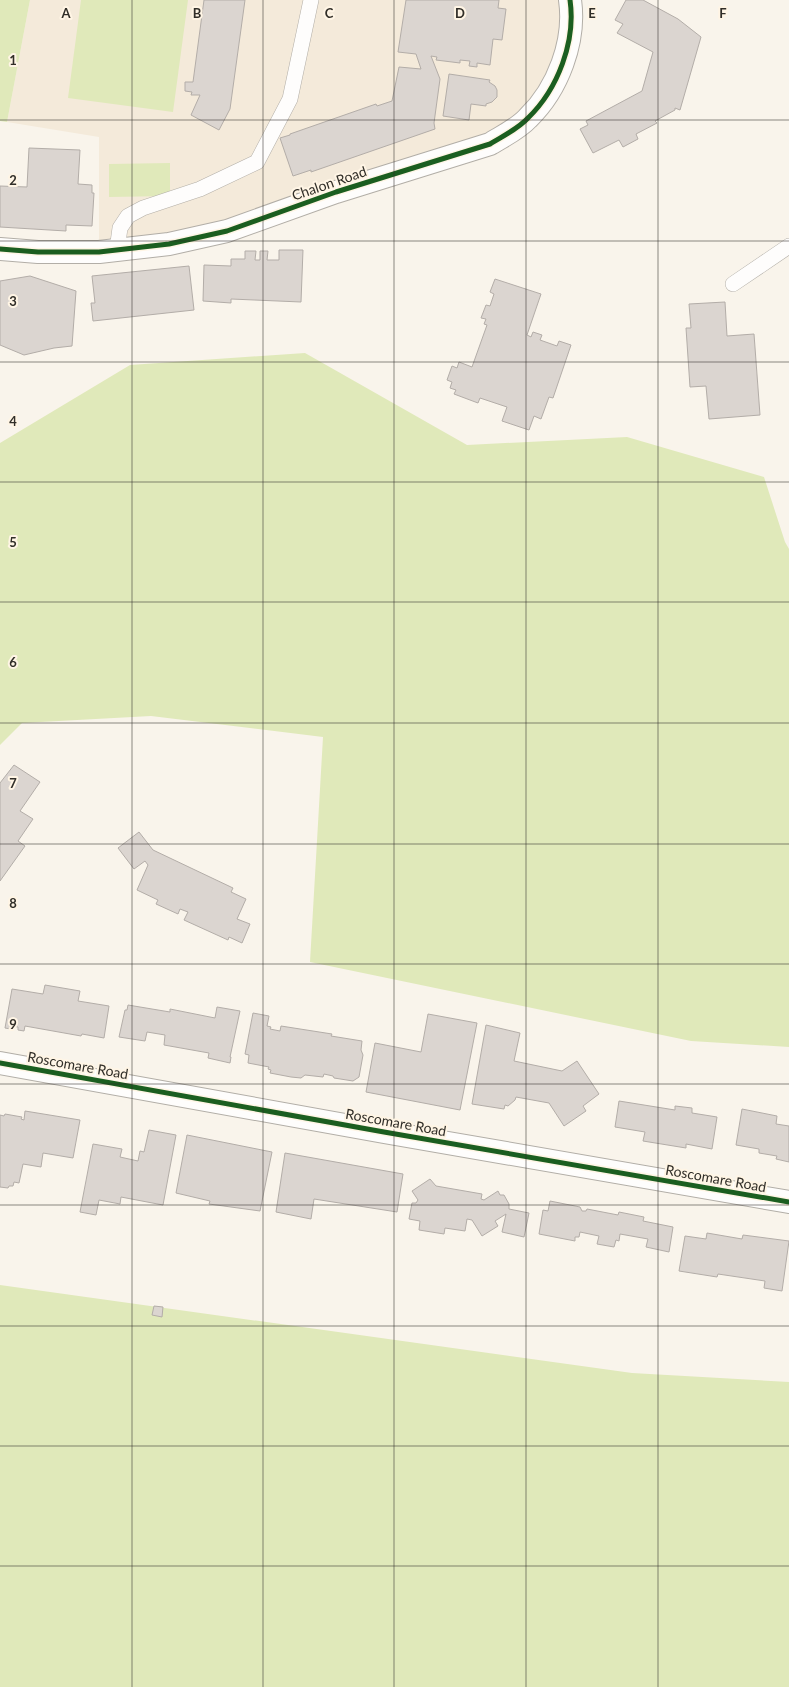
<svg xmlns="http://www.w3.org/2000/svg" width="789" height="1687" font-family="Lato,sans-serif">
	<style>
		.built { fill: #f4eada }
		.green { fill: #e0e9ba }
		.building { fill: #dbd5d0; stroke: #b3ada8 }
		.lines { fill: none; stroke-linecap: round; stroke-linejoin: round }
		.service-casing { stroke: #b2aea7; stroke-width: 16 }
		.minor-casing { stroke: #b2aea7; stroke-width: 24 }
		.service { stroke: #fefdfc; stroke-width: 15 }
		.minor { stroke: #fefdfc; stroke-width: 22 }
		.cycleway-casing { stroke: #fff5e5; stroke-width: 8 }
		.cycleway { stroke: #1b5e20; stroke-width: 5 }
		.grid { fill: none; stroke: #312e28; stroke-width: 1; stroke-opacity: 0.55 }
		.labels { text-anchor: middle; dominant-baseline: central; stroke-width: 4; stroke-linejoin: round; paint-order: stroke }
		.street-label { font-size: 14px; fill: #312e28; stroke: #fff5e5 }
		.grid-label { font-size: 13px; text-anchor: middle; font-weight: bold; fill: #312e28; stroke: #fff5e5; stroke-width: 4; stroke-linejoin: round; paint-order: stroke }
	</style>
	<rect width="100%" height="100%" fill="#f9f4eb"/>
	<!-- built -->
	<path class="built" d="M30,0H570L571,29L528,118L227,231L99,252V137L7,122Z"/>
	<!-- green -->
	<path class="green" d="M0,0H30L7,122L0,121Z
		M81,0H188L173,112L68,98Z
		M170,163V196L109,197V164Z
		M305,353L467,445L627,437L764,477L785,542L789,549V1047L691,1041L310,962L323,737L151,716L22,723L0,745V443L130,365Z
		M0,1285L632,1373L789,1382V1687H0Z"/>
	<!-- building -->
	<path class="building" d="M204,0H245L230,109L219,130L191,115L200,95H191L192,92L185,91V82H193Z
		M406,0H499L498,8L506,9L502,40L493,39L490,65L477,63V67L469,66L470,61L460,60V63L436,60L437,57L431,56L440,79L434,123L435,129L311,172V170L293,176L280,138L290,135V134L376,104L377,106L392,101L399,67L421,69L416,54L398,52Z
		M626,0H643L678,19L701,37L680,110L675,108V110L655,121L657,123L636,134L638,139L623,147L619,140L593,153L580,129L588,125L586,121L642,91L653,52L617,33L623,24L615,20Z
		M449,74L490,80L489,82L495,86L497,90V97L492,102L486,104V106L471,104L469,120L443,116Z
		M29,148L80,150L78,184L92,185V193H94L92,226L66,225V231L0,227V186L27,187Z
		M279,250H303L301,302L231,299V303L203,301L204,265L231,266V259H245V251H256L255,260H260V251H268L267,260H279Z
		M189,266L194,310L93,321L91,303H95L92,276Z
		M30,276L76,291L72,346L54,348L24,355L0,345V281Z
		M495,279L541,294L527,335L531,337L533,332L542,335L540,340L557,346L559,341L571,345L553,398L549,397L541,419L534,416L529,430L502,421L507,407L480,398L478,403L454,394L456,390L450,388L452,382L447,380L452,366L457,368L459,362L472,367L487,325L484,324L486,319L481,318L486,305L490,306L494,294L490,292Z
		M725,302L727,336L754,334L760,415L709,419L706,386L690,387L686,328H691L689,304Z
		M14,765L40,782L20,811L33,819L18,841L25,846L0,881V783Z
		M139,832L153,850L233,888L231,892L246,899L237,919L250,924L242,943L229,937L228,940L184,920L188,912L180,909L178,914L156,904L158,900L137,890L148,865L145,861L134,869L118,848Z
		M45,985L80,991L78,1001L109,1006L104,1038L82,1034L81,1036L25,1026L24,1031L18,1030V1027L12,1026L11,1029L5,1028L12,989L43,994Z
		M128,1005L170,1012V1009L215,1018L217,1007L240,1011L230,1057H231L230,1063L208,1058L209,1053L164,1045L165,1035L147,1032L145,1041L119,1037L125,1010H127Z
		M253,1013L269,1016L267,1026L271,1027L270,1029L280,1031L281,1026L332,1034L331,1036L362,1041L361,1050L363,1055L359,1077L353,1081L334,1078L333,1076L324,1074L323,1077L305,1075L301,1078L291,1077L270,1073L271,1070L268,1069L269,1067L248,1063L249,1055L245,1054Z
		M428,1014L477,1023L460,1110L366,1092L375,1043L421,1052Z
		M486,1025L520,1033L514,1061L562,1071L577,1061L599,1094L583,1106L586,1111L564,1126L549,1103L516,1097L515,1100L508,1106L505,1105L504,1109L472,1104Z
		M619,1101L675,1110V1106L692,1108V1113L717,1117L712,1149L686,1144V1148L643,1141L645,1132L615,1127Z
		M742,1109L777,1116L776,1124L789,1126V1162L776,1159L777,1156L759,1153V1149L736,1145Z
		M25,1111L80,1120L73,1158L43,1153L41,1167L23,1164L19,1183L14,1182L13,1186H9L8,1188L0,1187V1115L4,1116L5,1114L22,1117L21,1119L24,1120Z
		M149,1130L176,1135L163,1205L121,1197L120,1204L99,1200L96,1215L80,1212L93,1144L122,1149L120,1157L138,1161L140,1151L144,1152Z
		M187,1135L272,1152L260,1211L209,1204L210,1201L176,1193Z
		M285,1153L403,1174L397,1212L314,1199L311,1219L276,1212Z
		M430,1179L436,1186L482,1194L481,1199L484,1200L498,1191L500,1195H504L509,1204V1209L529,1213L524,1237L502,1232L506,1214L495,1221L498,1226L482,1236L472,1220L467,1219L465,1231L445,1228L444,1234L419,1230L420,1221L409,1219L412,1203H416L418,1200L412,1191Z
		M550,1201L580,1207L582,1211H586L587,1209L618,1215L619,1212L644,1217L643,1221L673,1227L669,1252L646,1247L648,1239L620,1234L619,1241L616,1240L614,1247L597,1244L599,1236L580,1232L579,1237H575V1241L539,1234L543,1210L548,1211Z
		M707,1233L742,1239L743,1235L789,1241L782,1291L764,1288L765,1281L718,1274L717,1277L679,1271L685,1236L706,1239Z
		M154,1306L163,1307L162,1317L152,1315Z"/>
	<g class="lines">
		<defs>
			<path id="service" d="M117,250L120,228L128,216L143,208L200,189L257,162L290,99L311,0
				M733,284L789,246"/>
			<path id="minor" d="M0,249L38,252H99L169,244L227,231L336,192L490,144C503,136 518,129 528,118C558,89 576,41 570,0
				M0,1063L384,1132L789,1202"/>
		</defs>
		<!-- service casing -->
		<use href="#service" class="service-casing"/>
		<!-- minor casing -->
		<use href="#minor" class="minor-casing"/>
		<!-- service -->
		<use href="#service" class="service"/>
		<!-- minor -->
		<use href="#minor" class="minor"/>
		<defs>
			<path id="cycleway" d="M0,249L38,252H99L169,244L227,231L336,192L490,144C503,136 518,129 528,118C558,89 576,41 570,0
				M0,1063L384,1132L789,1202"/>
		</defs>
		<!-- cycleway casing -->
		<use href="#cycleway" class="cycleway-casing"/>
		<!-- cycleway -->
		<use href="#cycleway" class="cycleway"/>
	</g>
	<!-- grid -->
	<path class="grid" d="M132,0V1687M263,0V1687M394,0V1687M526,0V1687M658,0V1687M0,120H789M0,241H789M0,362H789M0,482H789M0,602H789M0,723H789M0,844H789M0,964H789M0,1084H789M0,1205H789M0,1326H789M0,1446H789M0,1566H789"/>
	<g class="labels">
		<!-- street labels -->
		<g class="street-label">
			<text transform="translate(329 183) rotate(-19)">Chalon Road</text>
			<text transform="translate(78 1065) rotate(10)">Roscomare Road</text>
			<text transform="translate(396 1122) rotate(10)">Roscomare Road</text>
			<text transform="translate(716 1178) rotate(10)">Roscomare Road</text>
		</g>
	</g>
	<g class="grid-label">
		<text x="66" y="18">A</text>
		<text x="197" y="18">B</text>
		<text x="329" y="18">C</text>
		<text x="460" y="18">D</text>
		<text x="592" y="18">E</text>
		<text x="723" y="18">F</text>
		<text x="13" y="65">1</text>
		<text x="13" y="185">2</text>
		<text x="13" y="306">3</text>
		<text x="13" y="426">4</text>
		<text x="13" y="547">5</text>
		<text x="13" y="667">6</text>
		<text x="13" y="788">7</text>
		<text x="13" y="908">8</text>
		<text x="13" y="1029">9</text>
	</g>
</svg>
